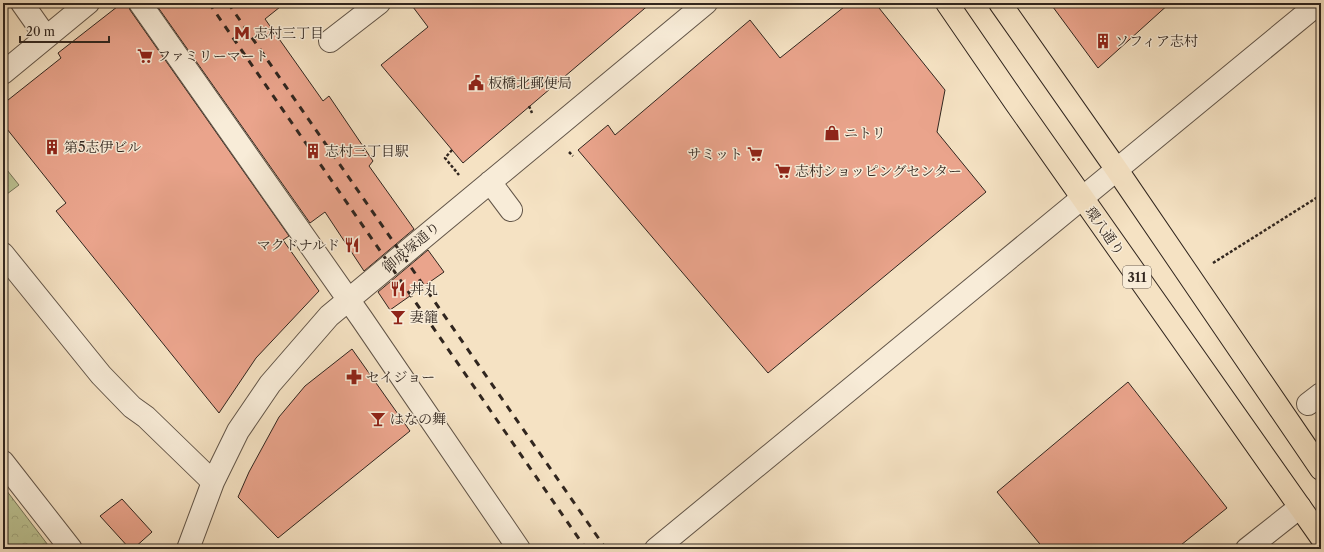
<svg xmlns="http://www.w3.org/2000/svg" width="1324" height="552" font-family="'Libre Caslon Text','Noto Serif JP',serif">
	<style>
		.park { fill: url(#park-crowns); stroke: #767459 }
		.building { fill: #eaa48c; stroke: #31261f }
		.lines { fill: none; stroke-linecap: round; stroke-linejoin: round }
		.minor-casing { stroke: #625548; stroke-width: 24 }
		.major-casing { stroke: #31261f; stroke-width: 24 }
		.path { stroke: #31261f; stroke-width: 2.5; stroke-dasharray: 3 2; stroke-linecap: butt }
		.minor { stroke: #f8ecd8; stroke-width: 22 }
		.major { stroke: #f5e2c3; stroke-width: 22 }
		.rail { stroke: #31261f; stroke-width: 3; stroke-dasharray: 7 7; stroke-linecap: butt }
		.labels { text-anchor: middle; dominant-baseline: central; stroke-width: 3; stroke-linejoin: round; paint-order: stroke }
		.shield { fill: #f8ecd8; stroke: #6d6156; stroke-width: 1 }
		.shield-label { font-size: 13px; font-weight: bold; fill: #31261f }
		.poi-label { font-size: 14px; fill: #31261f; stroke: #f8ecd8; text-anchor: start }
		.street-label { font-size: 14px; fill: #31261f; stroke: #f8ecd8 }
	</style>
	<defs>
		<pattern id="park-crowns" width="20" height="18" patternUnits="userSpaceOnUse"><rect width="20" height="18" fill="#bcc393"/><path d="M2 6a3 3 0 1 1 6 0M12 15a3 3 0 1 1 6 0" fill="none" stroke="#a2a77e"/></pattern>
	</defs>
	<rect width="100%" height="100%" fill="#f5e2c3"/>
	<filter id="stains"><feTurbulence type="fractalNoise" baseFrequency=".005" numOctaves="4"/><feColorMatrix values="0 0 0 0 .2 0 0 0 0 .09 0 0 0 0 .02 0 0 0 .5 -.17"/></filter>
	<radialGradient id="worn" r=".72"><stop offset=".6" stop-color="#630" stop-opacity="0"/><stop offset="1" stop-color="#630" stop-opacity=".3"/></radialGradient>
	<!-- park -->
	<path class="park" d="M3,165L19,185L3,197Z
		M3,486L51,549H3Z"/>
	<!-- building -->
	<path class="building" d="M122,3H128L130,10L289,236L283,240L319,291L256,358L219,413L56,211L66,203L3,124V104L61,58L58,53Z
		M155,3H285L265,19L323,101L329,96L373,161L369,166L414,229L364,271L325,212L310,223Z
		M410,3H651L463,163L381,65L428,27Z
		M849,3H875L945,90L937,132L986,192L768,373L578,150L608,125L615,135L750,20L780,58Z
		M1050,3H1170L1098,68Z
		M428,250L444,272L390,310L378,292Z
		M352,349L410,431L278,538L238,497L249,472L279,417L305,386Z
		M1128,382L1227,508L1176,549H1044L997,492Z
		M122,499L152,532L133,549H130L100,516Z"/>
	<g class="lines">
		<defs>
			<path id="minor" d="M22,3L46,37
				M140,3L362,319L519,549
				M330,41L379,3
				M3,73L88,3
				M490,182L511,210
				M3,254L101,375L132,407L146,417L213,482
				M1308,404L1321,394
				M3,462L71,549
				M188,549L213,482L238,431L270,384L329,316L706,3
				M656,549L1319,3
				M1247,549L1300,507"/>
			<path id="major" d="M947,3L1015,102L1321,537
				M1000,3L1117,170L1321,469"/>
		</defs>
		<!-- minor casing -->
		<use href="#minor" class="minor-casing"/>
		<!-- major casing -->
		<use href="#major" class="major-casing"/>
		<!-- path -->
		<path class="path" d="M529,106L532,113
			M452,150L445,158L459,175
			M569,152L573,156
			M1213,263L1321,195"/>
		<!-- minor -->
		<use href="#minor" class="minor"/>
		<!-- major -->
		<use href="#major" class="major"/>
		<!-- rail -->
		<path class="rail" d="M209,3L586,549
			M228,3L606,549"/>
	</g>
	<!-- icons -->
	<defs>
		<symbol id="metro-bare" viewBox="-9 -9 18 18"><path d="M-5.5 5V-5H-3L0 0L3-5H5.5V5H3V-.5L0 4L-3-.5V5Z" fill="#8f2418" stroke="#f8ecd8" stroke-width="2.5" paint-order="stroke"/></symbol>
		<symbol id="building-bare" viewBox="-9 -9 18 18"><path d="M-4-6H4V6H1V3H-1V6H-4ZM-2.5-4.3h1.7v1.8h-1.7ZM.8-4.3h1.7v1.8H.8ZM-2.5-1h1.7V.8h-1.7ZM.8-1h1.7V.8H.8Z" fill="#8f2418" stroke="#f8ecd8" stroke-width="2.5" paint-order="stroke"/></symbol>
		<symbol id="supermarket-bare" viewBox="-9 -9 18 18"><path d="M-6-5.5h2.5l.6 2H6L4.5 2H-2.5L-4.4-4H-6ZM-1.5 3.2a1.3 1.3 0 1 0 .1 0ZM3 3.2a1.3 1.3 0 1 0 .1 0Z" fill="#8f2418" stroke="#f8ecd8" stroke-width="2.5" paint-order="stroke"/></symbol>
		<symbol id="civic-bare" viewBox="-9 -9 18 18"><path d="M-.6-6.5H3V-4.5H.6V-3L4-1V1h2V6H-6V1h2V-1L-.6-3ZM-1.2 2.5V6h2.4V2.5Z" fill="#8f2418" stroke="#f8ecd8" stroke-width="2.5" paint-order="stroke"/></symbol>
		<symbol id="shop-bare" viewBox="-9 -9 18 18"><path d="M-5-2.5h2.3a2.7 3.5 0 0 1 5.4 0H5L5.5 6h-11ZM-1.5-2.5h3a1.5 2.3 0 0 0-3 0Z" fill="#8f2418" stroke="#f8ecd8" stroke-width="2.5" paint-order="stroke"/></symbol>
		<symbol id="restaurant-bare" viewBox="-9 -9 18 18"><path d="M-5-6h1v4h1v-4h1v4h1v-4h1v5L-1.5 .5V6h-2V.5L-5-1ZM5-6V6H3V1.5H1.5Q1.5-4 5-6Z" fill="#8f2418" stroke="#f8ecd8" stroke-width="2.5" paint-order="stroke"/></symbol>
		<symbol id="bar-bare" viewBox="-9 -9 18 18"><path d="M-6-5H6L.8 .8V4.5H3.5V6h-7V4.5H-.8V.8Z" fill="#8f2418" stroke="#f8ecd8" stroke-width="2.5" paint-order="stroke"/></symbol>
		<symbol id="pharmacy-bare" viewBox="-9 -9 18 18"><path d="M-2-6h4v4h4v4h-4v4h-4v-4h-4v-4h4Z" fill="#8f2418" stroke="#f8ecd8" stroke-width="2.5" paint-order="stroke"/></symbol>
	</defs>
	<g fill-rule="evenodd">
		<use href="#metro-bare" x="231" y="22" width="22" height="22"/>
		<use href="#building-bare" x="1092" y="30" width="22" height="22"/>
		<use href="#supermarket-bare" x="134" y="45" width="22" height="22"/>
		<use href="#civic-bare" x="465" y="72" width="22" height="22"/>
		<use href="#shop-bare" x="821" y="122" width="22" height="22"/>
		<use href="#building-bare" x="41" y="136" width="22" height="22"/>
		<use href="#building-bare" x="302" y="140" width="22" height="22"/>
		<use href="#supermarket-bare" x="744" y="143" width="22" height="22"/>
		<use href="#supermarket-bare" x="772" y="160" width="22" height="22"/>
		<use href="#restaurant-bare" x="341" y="234" width="22" height="22"/>
		<use href="#restaurant-bare" x="387" y="278" width="22" height="22"/>
		<use href="#bar-bare" x="387" y="306" width="22" height="22"/>
		<use href="#pharmacy-bare" x="343" y="366" width="22" height="22"/>
		<use href="#bar-bare" x="367" y="408" width="22" height="22"/>
	</g>
	<g class="labels">
		<!-- shield labels -->
		<rect class="shield" x="1123" y="266" width="28" height="22" rx="3"/>
		<g class="shield-label">
			<text x="1137" y="277">311</text>
		</g>
		<!-- poi labels -->
		<g class="poi-label">
			<text x="254" y="33">志村三丁目</text>
			<text x="1115" y="41">ソフィア志村</text>
			<text x="157" y="56">ファミリーマート</text>
			<text x="488" y="83">板橋北郵便局</text>
			<text x="844" y="133">ニトリ</text>
			<text x="64" y="147">第5志伊ビル</text>
			<text x="325" y="151">志村三丁目駅</text>
			<text x="743" y="154" text-anchor="end">サミット</text>
			<text x="795" y="171">志村ショッピングセンター</text>
			<text x="340" y="245" text-anchor="end">マクドナルド</text>
			<text x="410" y="289">丼丸</text>
			<text x="410" y="317">妻籠</text>
			<text x="366" y="377">セイジョー</text>
			<text x="390" y="419">はなの舞</text>
		</g>
		<!-- street labels -->
		<g class="street-label">
			<text transform="translate(1105 231) rotate(55)">環八通り</text>
			<text transform="translate(411 247) rotate(-40)">御成塚通り</text>
		</g>
	</g>
	<!-- margin -->
	<rect width="1324" height="552" fill="none" stroke="#f5e2c3" stroke-width="16"/>
	<rect x="4" y="4" width="1316" height="544" fill="none" stroke="#31261f" stroke-width="2"/>
	<rect x="8" y="8" width="1308" height="536" fill="none" stroke="#31261f"/>
	<!-- scale -->
	<path d="M20 36v6h89v-6" fill="none" stroke="#31261f" stroke-width="2"/>
	<text x="26" y="36" font-size="12" fill="#31261f" stroke="#f8ecd8" stroke-width="3" paint-order="stroke">20 m</text>
	<rect width="100%" height="100%" filter="url(#stains)"/>
	<rect width="100%" height="100%" fill="url(#worn)"/>
</svg>
